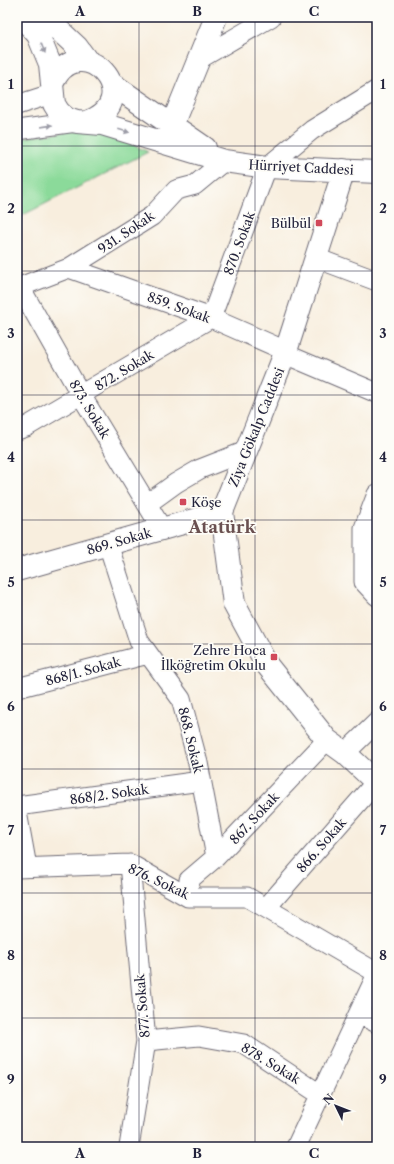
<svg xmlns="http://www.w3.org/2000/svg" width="394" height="1164" font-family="'Libre Caslon Text',serif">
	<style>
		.green { fill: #8bda9a; stroke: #567e6a }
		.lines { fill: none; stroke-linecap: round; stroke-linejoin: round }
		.minor-casing { stroke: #6d6974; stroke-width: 21 }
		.major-casing { stroke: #6d6974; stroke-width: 24 }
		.minor { stroke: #fff; stroke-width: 19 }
		.major { stroke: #fff; stroke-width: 22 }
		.oneway { fill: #9c9ca7 }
		.grid { fill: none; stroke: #22223b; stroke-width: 1; stroke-opacity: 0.55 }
		.poi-dot { fill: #d1495b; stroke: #fdfcf7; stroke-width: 1.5 }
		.labels { text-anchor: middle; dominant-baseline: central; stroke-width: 3.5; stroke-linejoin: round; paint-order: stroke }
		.street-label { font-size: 13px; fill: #22223b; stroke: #fdfcf7 }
		.poi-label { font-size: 13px; fill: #22223b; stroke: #fdfcf7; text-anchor: end }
		.district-label { font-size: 17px; font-weight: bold; fill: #6a5050; stroke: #fdfcf7 }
		.neatline { fill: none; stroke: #22223b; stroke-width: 1.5 }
		.grid-label { font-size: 13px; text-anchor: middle; font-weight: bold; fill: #22223b }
	</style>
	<rect width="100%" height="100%" fill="#fdfcf7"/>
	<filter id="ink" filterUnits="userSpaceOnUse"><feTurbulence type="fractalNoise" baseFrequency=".025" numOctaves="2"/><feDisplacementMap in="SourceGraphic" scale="8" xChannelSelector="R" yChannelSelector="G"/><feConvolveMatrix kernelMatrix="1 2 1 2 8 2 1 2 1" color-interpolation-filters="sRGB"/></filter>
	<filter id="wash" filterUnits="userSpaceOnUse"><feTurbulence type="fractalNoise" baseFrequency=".012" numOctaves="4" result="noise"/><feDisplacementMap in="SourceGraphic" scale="16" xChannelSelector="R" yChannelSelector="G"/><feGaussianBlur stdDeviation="0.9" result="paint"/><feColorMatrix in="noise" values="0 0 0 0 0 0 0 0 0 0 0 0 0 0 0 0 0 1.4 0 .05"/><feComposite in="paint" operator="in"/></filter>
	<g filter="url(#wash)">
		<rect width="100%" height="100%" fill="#f8eede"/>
		<!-- green -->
		<path class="green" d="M82,130L115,136L148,152L17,218V139Z"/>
	</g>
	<g filter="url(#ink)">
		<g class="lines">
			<defs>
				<path id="minor" d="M201,58L271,17
					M17,105L51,94
					M17,130L77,122
					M316,258L377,281
					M69,268L211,318L286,351
					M20,287L81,395L162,529
					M17,288L69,268L152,216L176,190L195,185L224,161
					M211,318L267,167L312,130L377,90
					M285,354L377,393
					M17,430L26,427L209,319
					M377,494L364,528V582L377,596
					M147,504L176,483L200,469L246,451
					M108,544L139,641L181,699L198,763L216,857
					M17,688L148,654
					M345,753L377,722
					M17,806L201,781
					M17,812L27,867
					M17,868L130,864L188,897H247L377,973
					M188,897L189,880L216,857L327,740
					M266,908L376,782
					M359,1014L377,1023
					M146,1041L199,1036L244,1044L321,1095
					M129,1147L146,1041L130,864
					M296,1147L377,974"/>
				<path id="major" d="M22,17L38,35L50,64L54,104L59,112L67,119L77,122L102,124L224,161L267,167L377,172
					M45,17L77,47L88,62
					M52,84C80,23 150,100 87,122
					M112,84L205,148
					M172,125L216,17
					M344,170L286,351L222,512L234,604L267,665L327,740L345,753L377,783
					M17,570L222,512"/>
			</defs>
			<!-- minor casing -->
			<use href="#minor" class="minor-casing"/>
			<!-- major casing -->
			<use href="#major" class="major-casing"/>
			<!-- minor -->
			<use href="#minor" class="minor"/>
			<!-- major -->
			<use href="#major" class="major"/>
		</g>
		<!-- one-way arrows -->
		<defs><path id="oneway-solid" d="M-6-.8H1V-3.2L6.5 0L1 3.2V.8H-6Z"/></defs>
		<g class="oneway">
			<use href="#oneway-solid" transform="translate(43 48) rotate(68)"/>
			<use href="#oneway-solid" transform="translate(47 126) rotate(-8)"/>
			<use href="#oneway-solid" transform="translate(124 131) rotate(16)"/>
		</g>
	</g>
	<!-- grid -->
	<path class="grid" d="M139,17V1147M255,17V1147M17,146H377M17,271H377M17,395H377M17,520H377M17,644H377M17,769H377M17,893H377M17,1018H377"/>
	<!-- markers -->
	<g class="poi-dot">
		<rect x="315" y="219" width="8" height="8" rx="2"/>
		<rect x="179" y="498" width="8" height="8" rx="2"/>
		<rect x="270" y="653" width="8" height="8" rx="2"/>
	</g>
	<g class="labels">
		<!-- street labels -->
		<g class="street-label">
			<text transform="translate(301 167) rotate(3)">Hürriyet Caddesi</text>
			<text transform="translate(126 232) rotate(-34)">931. Sokak</text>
			<text transform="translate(239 243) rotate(-70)">870. Sokak</text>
			<text transform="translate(179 307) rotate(20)">859. Sokak</text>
			<text transform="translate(124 370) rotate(-31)">872. Sokak</text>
			<text transform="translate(90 409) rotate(59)">873. Sokak</text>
			<text transform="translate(256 427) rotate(-68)">Ziya Gökalp Caddesi</text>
			<text transform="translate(119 541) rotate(-16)">869. Sokak</text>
			<text transform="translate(83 671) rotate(-15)">868/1. Sokak</text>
			<text transform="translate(191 740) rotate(76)">868. Sokak</text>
			<text transform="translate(109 794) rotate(-8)">868/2. Sokak</text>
			<text transform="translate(254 818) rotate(-47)">867. Sokak</text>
			<text transform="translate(321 845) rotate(-49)">866. Sokak</text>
			<text transform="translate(159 881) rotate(25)">876. Sokak</text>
			<text transform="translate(142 1006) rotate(-95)">877. Sokak</text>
			<text transform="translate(271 1063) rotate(31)">878. Sokak</text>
		</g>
		<!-- poi labels -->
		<g class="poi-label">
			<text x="311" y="223">Bülbül</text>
			<text x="191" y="502" text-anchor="start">Köşe</text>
			<text x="266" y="650">Zehre Hoca<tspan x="266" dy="15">İlköğretim Okulu</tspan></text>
		</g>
		<!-- district labels -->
		<g class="district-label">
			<text x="222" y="527">Atatürk</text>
		</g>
	</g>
	<!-- margin -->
	<rect width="394" height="1164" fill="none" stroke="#fdfcf7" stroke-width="44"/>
	<!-- north arrow -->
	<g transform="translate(336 1106) rotate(313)" stroke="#fdfcf7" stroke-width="3" paint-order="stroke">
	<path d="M0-3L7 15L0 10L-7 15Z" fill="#22223b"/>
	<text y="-6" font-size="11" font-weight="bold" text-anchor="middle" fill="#22223b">N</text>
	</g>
	<rect x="22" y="22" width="350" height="1120" class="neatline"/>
	<g class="grid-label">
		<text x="80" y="16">A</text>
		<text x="197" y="16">B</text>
		<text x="314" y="16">C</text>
		<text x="11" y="89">1</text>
		<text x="383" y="89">1</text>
		<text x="11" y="213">2</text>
		<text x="383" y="213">2</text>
		<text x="11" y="338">3</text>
		<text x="383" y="338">3</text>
		<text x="11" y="462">4</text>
		<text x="383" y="462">4</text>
		<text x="11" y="587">5</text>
		<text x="383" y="587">5</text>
		<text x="11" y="711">6</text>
		<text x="383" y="711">6</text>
		<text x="11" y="835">7</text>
		<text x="383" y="835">7</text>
		<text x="11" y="960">8</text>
		<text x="383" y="960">8</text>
		<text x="11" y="1084">9</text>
		<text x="383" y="1084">9</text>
		<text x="80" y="1158">A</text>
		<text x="197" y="1158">B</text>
		<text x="314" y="1158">C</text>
	</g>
</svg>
